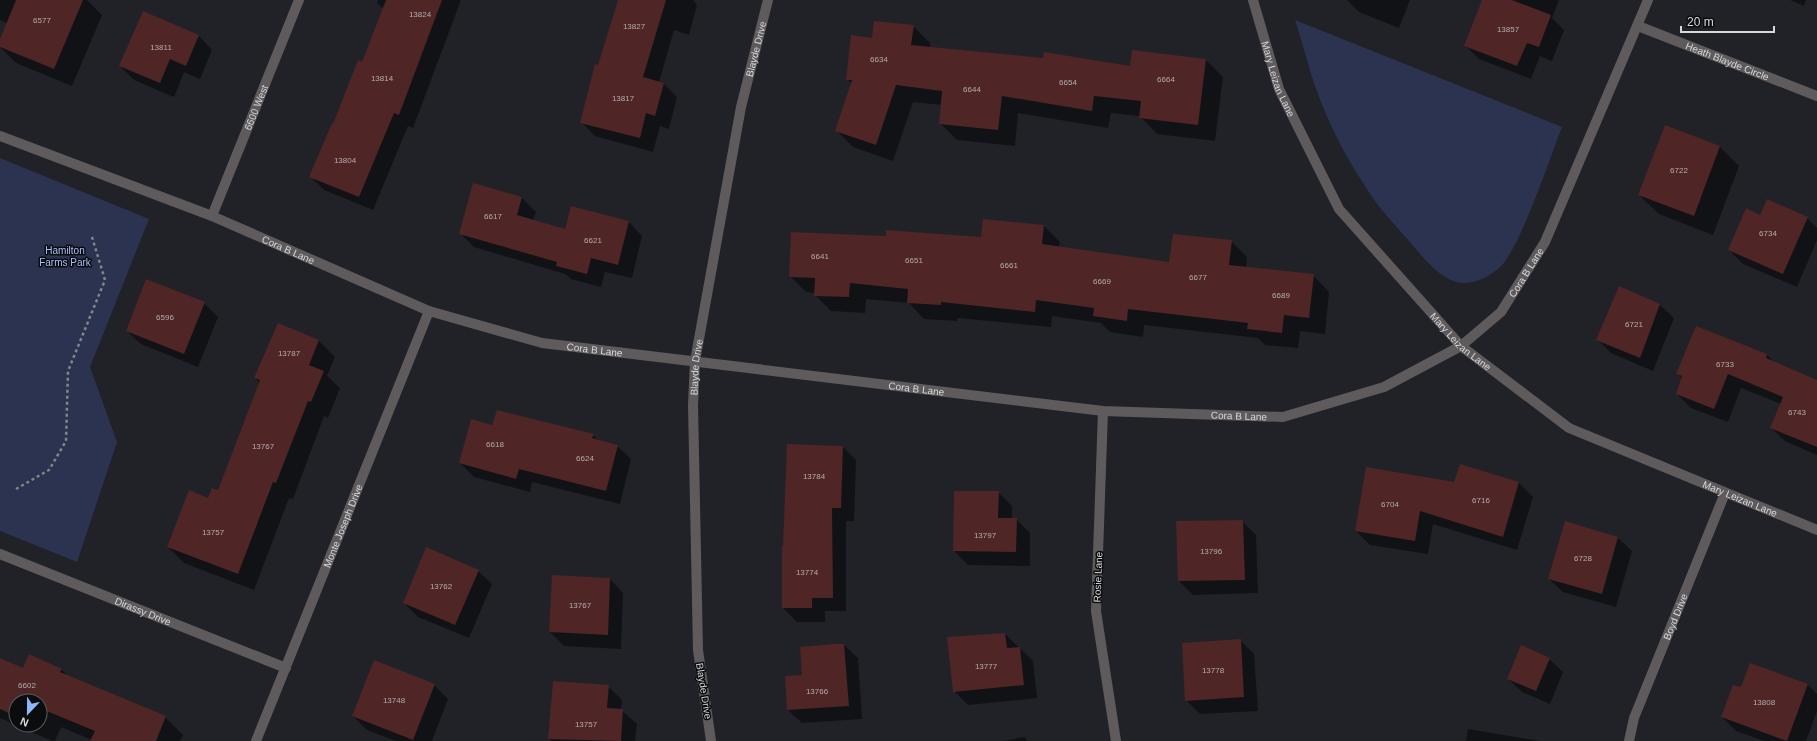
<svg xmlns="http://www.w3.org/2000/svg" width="1817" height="741" font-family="Arial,sans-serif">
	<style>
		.green { fill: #2b3350 }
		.shadow { fill: #0007; fill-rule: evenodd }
		.building { fill: #4f2525 }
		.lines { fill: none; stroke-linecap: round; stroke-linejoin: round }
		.path { stroke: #83858a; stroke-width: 2.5; stroke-dasharray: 3 3; stroke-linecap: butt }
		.street { stroke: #5f5b5c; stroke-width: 10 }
		.labels { text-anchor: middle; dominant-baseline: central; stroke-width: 3; stroke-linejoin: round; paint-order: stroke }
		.number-label { font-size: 8px; fill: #b5abae }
		.street-label { font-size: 10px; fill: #d7d8dc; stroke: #0b0c0e }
		.park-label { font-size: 10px; fill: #adbfff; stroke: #0b0c0e }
	</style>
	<rect width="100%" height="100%" fill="#202228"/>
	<!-- green -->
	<path class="green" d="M1295,20L1562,127C1551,155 1519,252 1499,268C1457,302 1436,272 1408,240C1398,228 1385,215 1375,201C1350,165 1328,125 1314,83C1307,62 1302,41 1295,20Z
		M0,158L149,219L90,367L117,442L77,562L0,531Z"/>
	<!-- shadow -->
	<path class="shadow" d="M0,0H87L102,15L72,86L16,63L0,47V42L8,24L0,20Z
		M378,0H461L413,128L408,126L373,210L324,190L310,176L363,63L384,9L377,3Z
		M619,0H693L697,5L689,35L674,30L659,82L663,83L677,97L669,129L660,126L653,152L595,136L581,122Z
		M1347,0H1410L1399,28L1359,12Z
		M1483,0H1559L1552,18L1564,30L1552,61L1540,56L1531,79L1479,59L1465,45Z
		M1790,0H1806L1804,6Z
		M143,12L199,36L212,50L200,79L184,72L174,97L134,80L120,66Z
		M913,26L930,43V48L1131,67L1206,60L1223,77L1215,141L1157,134L1140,116L1111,113L1108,128L1018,113L1015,146L957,140L940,123L942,105L913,102L893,161L853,147L836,130L852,84L847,79L873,39Z
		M1720,147L1739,166L1713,235L1659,214L1639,195Z
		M474,184L522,198L536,212L533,220L566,230L629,222L642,236L632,278L605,272L601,287L571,279L565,274L474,247L460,233Z
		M1761,216L1807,218L1817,228V240L1797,287L1743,264L1729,250Z
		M1044,226L1060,242L1059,247L1170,263L1231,241L1247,257L1246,268L1313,275L1329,292L1325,334L1300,331L1298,348L1265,345L1258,338L1144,325L1143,337L1110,332L1101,323L1052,316L1051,327L957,318V321L924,319L909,303L866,299L865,313L831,311L815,295V293L806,292L790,276L887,237L982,238Z
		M204,303L218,317L198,367L141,344L127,331Z
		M1660,305L1674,318L1653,371L1611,353L1597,339Z
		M319,341L335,357L327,376L340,388L328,418L324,416L293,499L289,498L254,590L184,563L168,547L209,499L218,491L260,383L255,378Z
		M1767,355L1776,364L1817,381V455L1785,441L1771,428L1781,404L1741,388L1728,422L1691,408L1677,394L1683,379L1677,373Z
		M493,426L593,435L599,441L617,446L631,459L620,504L532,482L530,492L474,477L460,463Z
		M843,447L856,460L854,521H846V611H825V622H797L783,608Z
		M1460,465L1519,483L1533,497L1517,550L1433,524L1428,554L1370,545L1356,531L1455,483Z
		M955,492H998L1012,506V519H1016L1030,533V566L968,565L954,551Z
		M1242,521L1256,535L1258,593L1193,595L1179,581Z
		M1566,522L1618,538L1632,551L1616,607L1563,592L1549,579Z
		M478,571L492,584L469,638L418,617L404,603Z
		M610,579L623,593L621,649L564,646L550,632Z
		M1005,634L1033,661L1037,698L968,705L954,691Z
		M1240,640L1254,654L1258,711L1200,714L1186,700Z
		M844,645L858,658L862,719L802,723L788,710L803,676L801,648Z
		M1549,659L1563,672L1550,704L1522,692L1508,679Z
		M0,664L24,669H61L68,676L165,717L183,735L180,741H91L92,740L61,727L55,741H52L0,718ZM16,701H40V725H16Z
		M1751,664L1808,685L1817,694V711L1806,741H1764L1736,731L1722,717L1742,689Z
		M434,685L448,699L432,741H396L367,730L353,716Z
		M608,686L622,700L621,710L637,724L635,741H552L549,739Z
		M1468,729L1540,741H1466Z
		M1024,737L1028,741H1004Z"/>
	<!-- building -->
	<path class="building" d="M16,0H83L54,69L0,47V39Z
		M386,0H442L399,115L394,113L359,197L309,177L332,123L333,124L358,60L362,62Z
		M618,0H666L643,77L664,83L655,116L646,113L640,138L580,123L595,64L598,65Z
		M1482,0H1512L1551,15L1539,47L1527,43L1517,66L1464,46Z
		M143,11L199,35L186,66L170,59L160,83L119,66Z
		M874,21L914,25L911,45L1043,58L1044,52L1130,66L1132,50L1206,59L1198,125L1139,118L1141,101L1094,96L1092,111L1002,96L998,130L939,124L942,91L896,85L876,145L835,131L852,80H846L851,35L872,38Z
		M1665,125L1720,146L1694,216L1638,195Z
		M473,183L522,197L517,215L565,229L571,206L629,221L618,265L591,258L587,274L556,266L557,262L459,234Z
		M1767,199L1808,217L1783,274L1728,250L1746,208L1760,215Z
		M983,219L1044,225L1042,244L1169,262L1173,234L1232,240L1229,265L1314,274L1309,318L1284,315L1282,333L1247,329L1248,323L1128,309L1127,321L1093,316L1094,308L1036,300L1035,312L941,302V305L907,303L908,289L850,283L849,297L814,296L815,278L789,277L791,232L886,236V230L981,237Z
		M146,279L205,302L184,354L126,331Z
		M1619,286L1660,304L1640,358L1596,340Z
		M278,323L319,340L309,365L324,371L311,402L308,401L276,483L273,482L238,574L167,547L189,490L208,498L212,488L218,490L260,380L254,378Z
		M1696,326L1767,354L1766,358L1817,380V447L1770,428L1783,397L1728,374L1714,409L1676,394L1682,376L1676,374Z
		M497,410L594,434L592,438L618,445L606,491L519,469L516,479L459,463L471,419L492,425Z
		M787,444L843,446L841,508H832L833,598H812V608H782V546H783Z
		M1460,464L1519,482L1503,537L1420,511L1415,541L1355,531L1366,467L1454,482Z
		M954,491H999L998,518H1017L1016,552L953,551Z
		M1243,520L1245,580L1178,581L1176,521Z
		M1565,521L1618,537L1602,594L1548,579Z
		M426,547L479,570L455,625L403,603Z
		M552,575L610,578L608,635L549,632Z
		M1005,633L1007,648L1020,647L1024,685L953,692L947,637Z
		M1241,639L1244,697L1185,701L1182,643Z
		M833,644H844L849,706L787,710L785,676L802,675L800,647Z
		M1521,645L1550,658L1536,691L1507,679Z
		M29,654L62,669L60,672L166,716L156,741H90L95,731L44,710L40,719V701H16V716L0,709V658L23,668Z
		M374,660L435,684L413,740L352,716Z
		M1750,663L1808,684L1787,741L1721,717L1733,685L1741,687Z
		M553,681L609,685L607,708L623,709L621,741L548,739Z"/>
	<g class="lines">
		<!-- path -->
		<path class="path" d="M16,489L49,470L66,441L68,371L105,280L92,237"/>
		<!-- street -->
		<g class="street">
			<path id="s1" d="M1253,0L1279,89L1339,209L1461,346L1569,428L1817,530"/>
			<path id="s2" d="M1638,26L1817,96"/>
			<path id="s3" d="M0,136L212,216L429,311L542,343L1103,411L1283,417L1384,387L1461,346L1501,312L1545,242L1648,0"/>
			<path id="s4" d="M212,216L299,0"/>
			<path d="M1103,411L1096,611L1116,741"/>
			<path id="s5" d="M0,554L286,668"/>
			<path id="s6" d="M256,741L429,311"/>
			<path id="s7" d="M711,741L698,650L693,405L695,361L741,107L768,0"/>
			<path id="s8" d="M1629,741L1634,718L1725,493"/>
		</g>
	</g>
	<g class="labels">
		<!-- number labels -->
		<g class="number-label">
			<text x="420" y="14">13824</text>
			<text x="42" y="20">6577</text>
			<text x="634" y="26">13827</text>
			<text x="1508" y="29">13857</text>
			<text x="161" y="47">13811</text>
			<text x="879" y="59">6634</text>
			<text x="382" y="78">13814</text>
			<text x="1166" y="79">6664</text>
			<text x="1068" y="82">6654</text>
			<text x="972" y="89">6644</text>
			<text x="623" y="98">13817</text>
			<text x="345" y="160">13804</text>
			<text x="1679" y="170">6722</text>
			<text x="493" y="216">6617</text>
			<text x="1768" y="233">6734</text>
			<text x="593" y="240">6621</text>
			<text x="820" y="256">6641</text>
			<text x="914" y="260">6651</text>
			<text x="1009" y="265">6661</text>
			<text x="1198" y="277">6677</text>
			<text x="1102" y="281">6669</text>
			<text x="1281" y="295">6689</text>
			<text x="165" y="317">6596</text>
			<text x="1634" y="324">6721</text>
			<text x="289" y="353">13787</text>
			<text x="1725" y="364">6733</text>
			<text x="1797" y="412">6743</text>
			<text x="495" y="444">6618</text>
			<text x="263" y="446">13767</text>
			<text x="585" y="458">6624</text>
			<text x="814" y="476">13784</text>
			<text x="1481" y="500">6716</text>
			<text x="1390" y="504">6704</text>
			<text x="213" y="532">13757</text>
			<text x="985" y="535">13797</text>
			<text x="1211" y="551">13796</text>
			<text x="1583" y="558">6728</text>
			<text x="807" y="572">13774</text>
			<text x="441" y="586">13762</text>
			<text x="580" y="605">13767</text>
			<text x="986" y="666">13777</text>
			<text x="1213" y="670">13778</text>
			<text x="27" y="685">6602</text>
			<text x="817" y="691">13766</text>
			<text x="394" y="700">13748</text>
			<text x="1764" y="702">13808</text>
			<text x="586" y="724">13757</text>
		</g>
		<!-- street labels -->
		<g class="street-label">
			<text stroke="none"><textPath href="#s7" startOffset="699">Blayde Drive</textPath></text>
			<text stroke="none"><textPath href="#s2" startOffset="96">Heath Blayde Circle</textPath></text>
			<text stroke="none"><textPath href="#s1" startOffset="83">Mary Leizan Lane</textPath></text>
			<text stroke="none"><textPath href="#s4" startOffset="117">6600 West</textPath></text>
			<text stroke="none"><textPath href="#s3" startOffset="310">Cora B Lane</textPath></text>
			<text stroke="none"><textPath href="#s3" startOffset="1618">Cora B Lane</textPath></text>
			<text stroke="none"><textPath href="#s1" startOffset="407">Mary Leizan Lane</textPath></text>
			<text stroke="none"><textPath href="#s3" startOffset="634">Cora B Lane</textPath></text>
			<text stroke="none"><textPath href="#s7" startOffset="375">Blayde Drive</textPath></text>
			<text stroke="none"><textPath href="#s3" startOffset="958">Cora B Lane</textPath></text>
			<text stroke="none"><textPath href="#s3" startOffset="1282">Cora B Lane</textPath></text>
			<text stroke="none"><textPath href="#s1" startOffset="731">Mary Leizan Lane</textPath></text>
			<text stroke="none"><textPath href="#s6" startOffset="232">Monte Joseph Drive</textPath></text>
			<text transform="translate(1098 577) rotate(-88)">Rosie Lane</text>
			<text stroke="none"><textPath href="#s5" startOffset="154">Dirassy Drive</textPath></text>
			<text stroke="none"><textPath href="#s8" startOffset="133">Boyd Drive</textPath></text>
			<text transform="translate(704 691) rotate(81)">Blayde Drive</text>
		</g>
		<!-- park labels -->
		<g class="park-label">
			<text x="65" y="250">Hamilton<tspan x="65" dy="12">Farms Park</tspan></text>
		</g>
	</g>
	<!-- north arrow -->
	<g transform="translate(28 713) rotate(202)"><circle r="19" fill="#0b0c0e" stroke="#5d5e60"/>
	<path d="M0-3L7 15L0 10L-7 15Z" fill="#8cb9fc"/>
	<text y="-6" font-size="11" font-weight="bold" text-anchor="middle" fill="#d7d8dc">N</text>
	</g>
	<!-- scale -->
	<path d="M1681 26v6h93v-6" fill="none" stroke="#d7d8dc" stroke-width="2"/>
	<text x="1687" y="26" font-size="12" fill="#d7d8dc" stroke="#0b0c0e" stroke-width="3" paint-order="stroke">20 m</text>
</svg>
